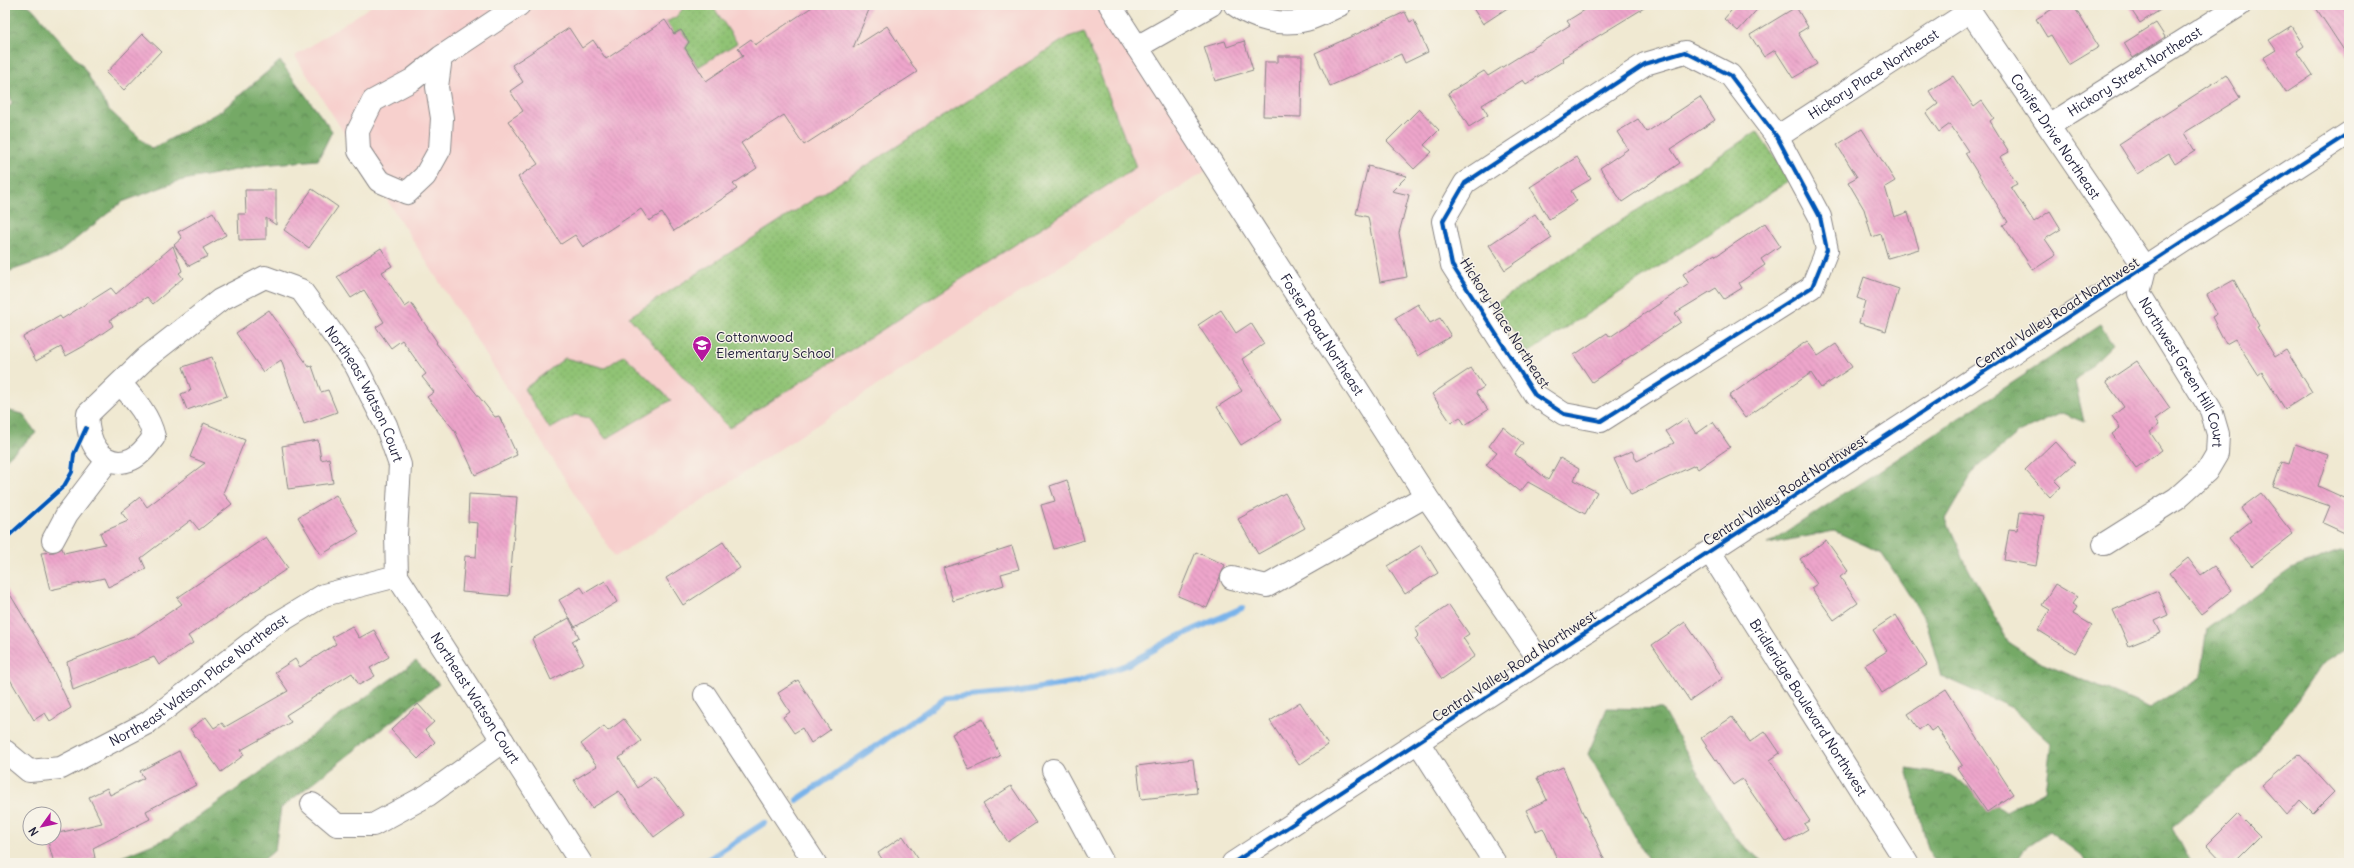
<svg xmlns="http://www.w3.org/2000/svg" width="2354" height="868" font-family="Delius,sans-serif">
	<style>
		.built { fill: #f7d0cd }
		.grass { fill: url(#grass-dots); stroke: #597258 }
		.forest { fill: url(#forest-crowns); stroke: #4b6650 }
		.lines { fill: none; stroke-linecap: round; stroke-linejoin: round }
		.stream { stroke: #79b3ea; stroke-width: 6 }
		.building { fill: url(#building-back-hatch) }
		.minor-casing { stroke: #898686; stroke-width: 24 }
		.major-casing { stroke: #898686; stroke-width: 24 }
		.minor { stroke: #fff; stroke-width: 22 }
		.major { stroke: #fff; stroke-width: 22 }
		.cycleway-casing { stroke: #f7f3e8; stroke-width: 6 }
		.cycleway { stroke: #0057b8; stroke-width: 4 }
		.labels { text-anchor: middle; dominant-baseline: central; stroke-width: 3; stroke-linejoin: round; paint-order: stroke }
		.street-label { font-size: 14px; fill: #22223b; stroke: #f7f3e8 }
		.poi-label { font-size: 14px; fill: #22223b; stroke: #f7f3e8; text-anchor: start }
	</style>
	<defs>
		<pattern id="grass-dots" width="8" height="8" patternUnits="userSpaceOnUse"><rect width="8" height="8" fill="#90c374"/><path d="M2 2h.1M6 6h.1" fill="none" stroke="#7ca765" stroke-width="1.8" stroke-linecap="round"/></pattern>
		<pattern id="forest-crowns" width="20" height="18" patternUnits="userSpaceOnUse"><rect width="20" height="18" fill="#74a966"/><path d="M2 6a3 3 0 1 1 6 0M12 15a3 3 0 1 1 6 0" fill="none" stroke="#5f8955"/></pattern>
		<pattern id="building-back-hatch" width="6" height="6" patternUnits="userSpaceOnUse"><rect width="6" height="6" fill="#eda5cb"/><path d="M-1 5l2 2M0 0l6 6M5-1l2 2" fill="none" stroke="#cb8eaf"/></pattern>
	</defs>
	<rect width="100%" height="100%" fill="#f7f3e8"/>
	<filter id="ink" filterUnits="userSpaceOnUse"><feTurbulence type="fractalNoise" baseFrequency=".025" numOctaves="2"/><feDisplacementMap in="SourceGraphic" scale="8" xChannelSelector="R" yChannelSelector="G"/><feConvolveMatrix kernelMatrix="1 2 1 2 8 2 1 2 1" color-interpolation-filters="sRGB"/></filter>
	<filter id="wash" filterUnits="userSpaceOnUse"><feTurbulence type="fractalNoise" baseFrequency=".012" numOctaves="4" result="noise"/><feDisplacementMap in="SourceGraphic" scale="16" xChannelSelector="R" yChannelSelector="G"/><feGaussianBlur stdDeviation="0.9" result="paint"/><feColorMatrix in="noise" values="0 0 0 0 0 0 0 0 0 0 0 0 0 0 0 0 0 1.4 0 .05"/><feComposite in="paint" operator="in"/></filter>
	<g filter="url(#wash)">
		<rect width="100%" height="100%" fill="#f0e9d2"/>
		<!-- built -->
		<path class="built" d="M373,5H1110L1213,166L615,557L295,56Z"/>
		<!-- grass -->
		<path class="grass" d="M686,5H712L737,43L698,67L685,48L689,42L681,30L674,34L666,22L676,17Z
			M1084,32L1136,167L729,428L629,317L1068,37Z
			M1757,131L1790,180L1528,353L1495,304Z
			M624,355L671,400L606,439L590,418L575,415L550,429L524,389L565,358L605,368Z"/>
		<!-- forest -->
		<path class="forest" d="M5,5H28L32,8L82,65L108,109L152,149L221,111L280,61L332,131L318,160L261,165L179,181L122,202L56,255L10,271L5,276V110L12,104L5,78Z
			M2100,325L2113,344L2075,381L2084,422L2062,413L2018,433L1975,469L1946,519L1967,566L2009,643L2039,662L2150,708L2201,677L2208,628L2291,569L2340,550H2349V647L2321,665L2291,709L2249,761L2172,827L2191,863H2087L2086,860L2049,832L2025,848L2016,863H1937L1929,852L1907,769L1950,775L2006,811L2045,791L2051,743L2012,708L1941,676L1926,621L1882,553L1834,531L1768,544Z
			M5,410L23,414L36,433L5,460Z
			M416,661L439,684L281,808L275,850L260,863H107L170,837Z
			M1607,708L1662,709L1735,838L1764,863H1650L1588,754Z"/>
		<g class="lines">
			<!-- stream -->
			<path class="stream" d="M797,800L946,698L1015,692L1077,682L1126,665L1173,639L1242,608
				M703,863L764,823"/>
		</g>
		<g id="blocks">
			<!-- building -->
			<path class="building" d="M815,5H871L853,48L887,26L917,72L804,145L784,115L741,143L757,168L733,184L737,189L674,231L662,213L649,221L641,209L583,247L575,235L561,244L518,177L538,164L508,121L523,111L510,91L523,82L512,65L569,28L582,48L593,40L606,59L665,20L674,34L681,30L689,42L685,48L706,81L743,56L738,48L751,39L755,45Z
				M1471,5H1512L1483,24Z
				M1593,5H1649L1562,58L1563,61L1526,84L1523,80L1482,105L1488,115L1469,127L1448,93L1484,71L1488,76L1570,25L1567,21Z
				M1736,5H1761L1738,31L1724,19Z
				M2059,5H2073L2099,47L2069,65L2051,35L2047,37L2036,19Z
				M2128,5H2168L2140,23Z
				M2314,5H2349V58Z
				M1796,7L1808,27L1798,33L1817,64L1793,78L1775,50L1764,57L1750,35Z
				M1405,12L1410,22L1414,20L1428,52L1405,63L1401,54L1330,86L1315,53Z
				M2156,23L2165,37L2133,58L2124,43Z
				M2291,26L2304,46L2297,51L2313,75L2286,93L2263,58L2276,50L2269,40Z
				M143,34L161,51L124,90L106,73Z
				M1225,41L1227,47L1244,41L1253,70L1215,81L1204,47Z
				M1278,56H1302L1301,117L1263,116L1265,62H1278Z
				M2226,75L2240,98L2184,133L2195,151L2175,164L2169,154L2138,174L2119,144Z
				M1953,76L1974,107L1982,101L1994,118L1990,121L2009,152L2000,157L2017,184L2011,187L2034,222L2050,211L2061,229L2045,239L2056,255L2033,270L2003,225L2008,222L1965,153L1968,151L1950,124L1939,132L1926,113L1938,104L1929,91Z
				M1700,97L1715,120L1671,149L1680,163L1622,202L1600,168L1628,149L1617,132L1638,119L1647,132Z
				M1419,109L1439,130L1424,145L1432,152L1414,169L1387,141Z
				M1862,129L1895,181L1885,187L1894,217L1908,212L1919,249L1888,258L1881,234L1872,237L1864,209L1848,182L1857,177L1837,145Z
				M1577,157L1591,179L1571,191L1577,201L1549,219L1530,187Z
				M1368,166L1407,176L1392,191L1409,195L1399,233L1407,277L1380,282L1368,217L1356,214Z
				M312,189L338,207L309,248L284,230Z
				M245,190H276V225L266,218V239L239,240L238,214H246Z
				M213,212L226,235L203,248L208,256L189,266L174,245L182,238L178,232Z
				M1535,214L1552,238L1505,270L1489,245Z
				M1765,223L1780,246L1761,259L1765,265L1739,283L1742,288L1724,299L1716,288L1675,313L1681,322L1592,382L1574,355L1607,333L1610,337L1689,284L1683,274L1715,254L1716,256Z
				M173,246L182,271L179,273L183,278L153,304L147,297L110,320L113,326L84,346L66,356L61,347L36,361L23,337L60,316L62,319L111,288L116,294Z
				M381,248L392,266L382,272L405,307L411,303L437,342L436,343L495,417L499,416L517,455L475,475L455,431L427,397L434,392L422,377L426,374L402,340L391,348L376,327L384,322L364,290L351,298L337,277Z
				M1864,277L1899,289L1886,331L1859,323L1865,301L1857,298Z
				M2234,280L2259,326L2257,327L2275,357L2286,350L2312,392L2285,409L2262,372L2258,375L2235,339L2226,344L2212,317L2217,314L2207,295Z
				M1418,304L1430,323L1440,318L1451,336L1418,356L1395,318Z
				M269,310L309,367L312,366L321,392L328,390L337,412L304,424L281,360L263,372L236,333Z
				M1221,310L1236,333L1251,323L1264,344L1242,359L1281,420L1241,445L1217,407L1242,391L1198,325Z
				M1807,341L1818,356L1836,344L1852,367L1821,388L1811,373L1745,418L1729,396Z
				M212,357L227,396L187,410L181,394L191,390L183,367Z
				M2137,361L2170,408L2155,419L2159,425L2150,432L2162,450L2136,468L2112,434L2120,428L2112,416L2124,407L2106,382Z
				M1471,368L1484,387L1476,392L1488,410L1465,425L1460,417L1451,423L1432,394Z
				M1686,418L1696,434L1713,422L1730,447L1698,469L1695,465L1631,495L1614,459L1632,451L1637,461L1674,443L1666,431Z
				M204,423L245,440L223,493L232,504L199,530L191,520L141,558L146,569L108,587L104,578L50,590L41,553L54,552L62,548L64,553L105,544L100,533L128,521L121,512L140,497L147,507L205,463L190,457Z
				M1503,427L1523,443L1515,454L1548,480L1560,458L1579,469L1574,480L1597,492L1585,514L1528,482L1520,492L1486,465L1497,452L1489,446Z
				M318,440L321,460L329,458L333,483L288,489L282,446Z
				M2055,441L2075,463L2055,481L2061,487L2050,497L2025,470Z
				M2295,444L2328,455L2318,486L2349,500V535L2323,523L2330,506L2273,487L2282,462L2289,464Z
				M1067,480L1084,540L1054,549L1041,505L1055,501L1050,486Z
				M1285,493L1305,528L1258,554L1238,519Z
				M2261,493L2293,534L2252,566L2229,538L2251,521L2241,508Z
				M469,494L517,497L509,596L462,592L465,556L476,557L478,523L468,522Z
				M336,495L359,532L321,555L298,517Z
				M2020,512L2044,516L2036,566L2004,560L2009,529L2017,530Z
				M266,537L288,568L188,636L193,643L159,665L154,657L73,690L67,662L136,635L182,604L177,598Z
				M1826,540L1848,571L1840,577L1858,603L1834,620L1811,588L1817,584L1800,559Z
				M723,542L740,568L683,605L666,578Z
				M1421,545L1438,573L1405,594L1387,566Z
				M1012,546L1019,569L1001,574L1004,585L953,601L943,568Z
				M1196,552L1225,565L1207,608L1178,596Z
				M2188,558L2201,575L2214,566L2232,590L2201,614L2169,573Z
				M605,581L617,602L575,627L559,600L581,587L585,593Z
				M2055,584L2077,597L2072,604L2077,607L2073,614L2092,625L2075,653L2038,630L2050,610L2042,605Z
				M5,586L44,651L71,708L50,721L45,713L34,720L5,671Z
				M2158,591L2168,615L2155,621L2161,633L2129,646L2113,610Z
				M1449,605L1469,634L1463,638L1475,656L1442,679L1415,639L1419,635L1415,628Z
				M1896,615L1927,665L1882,693L1865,665L1887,651L1873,630Z
				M569,618L579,637L572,641L584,663L551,680L532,639Z
				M1685,622L1723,678L1690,701L1652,645Z
				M352,626L359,638L374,630L389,657L370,668L375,676L359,685L352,673L286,715L291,722L241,750L244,755L221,772L190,729L206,717L214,728L222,723L225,727L288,691L275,672L295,659L300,667L336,644L332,637Z
				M798,680L830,730L811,743L802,728L794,733L783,717L790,712L778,693Z
				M1946,689L2013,794L1987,812L1957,768L1962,765L1937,727L1931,731L1926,724L1919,730L1908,714Z
				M1300,702L1328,745L1299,765L1270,721Z
				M418,704L434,722L425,730L435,742L418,759L391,730Z
				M1732,717L1750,742L1765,731L1780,753L1770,760L1810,821L1804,824L1808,829L1786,842L1742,779L1733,785L1701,738Z
				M624,719L641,741L619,758L638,788L654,776L684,815L654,837L619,791L592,808L574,780L597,766L581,744L604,726L608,731Z
				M983,719L1000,756L969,770L952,734Z
				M179,751L196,785L146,811L150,819L93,848L95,858L75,863H54L47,838H54V834L102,823L89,797L107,788L110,795L144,778L140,771Z
				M2299,754L2334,792L2313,813L2300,800L2287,815L2262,786Z
				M1193,759L1197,793L1141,799L1137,766Z
				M1563,767L1582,811L1606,863H1559L1543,828L1536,831L1526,810L1547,800L1537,778Z
				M1011,786L1036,823L1008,842L983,804Z
				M2238,814L2260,836L2233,863H2224L2207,845Z
				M903,836L921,863H885L878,853Z"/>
		</g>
	</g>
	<g filter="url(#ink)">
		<use href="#blocks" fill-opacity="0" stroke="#898686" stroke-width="1"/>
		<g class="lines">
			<defs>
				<g id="minor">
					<path id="s1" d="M1110,5L1426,496L1540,661"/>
					<path d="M1235,5C1254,19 1282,27 1306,20C1317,17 1329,10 1340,5"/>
					<path id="s2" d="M1966,5L2145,268L2139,293L2211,410L2218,434L2217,454L2207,471L2177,498L2104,544"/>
					<path d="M1137,47L1211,5"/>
					<path d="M1685,52L1730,75L1777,137L1820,217L1827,250L1812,287L1601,421L1564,414L1535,395L1452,265L1443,221L1465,183L1645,64Z"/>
					<path d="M441,57L437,87L442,118L440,149L425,176L407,193L379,181L359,151L358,131L373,101L412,80L441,57L519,5"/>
					<path id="s3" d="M2050,125L2240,5"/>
					<path id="s4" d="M1777,137L1970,11"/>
					<path id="s5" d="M120,383C135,400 149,415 154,437C148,445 141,455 132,459C102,472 85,439 88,414L146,358L220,300L265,277L301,290L356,366L386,425L400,465L396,535L397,576L581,863"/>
					<path d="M53,540L67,514L108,460"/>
					<path id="s6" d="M1710,552L1907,863"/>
					<path d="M1232,578L1267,586L1426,496"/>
					<path d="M705,695L815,863"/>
					<path d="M1418,742L1495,863"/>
					<path id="s7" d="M5,751L29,771L61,768L147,723L273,626L324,595L397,576"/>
					<path d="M1053,770L1103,863"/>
					<path d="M312,804L337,825H373L428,795L503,741"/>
				</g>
				<path id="major" d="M1233,863L2349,133"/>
			</defs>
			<!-- minor casing -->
			<use href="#minor" class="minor-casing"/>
			<!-- major casing -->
			<use href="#major" class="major-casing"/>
			<!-- minor -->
			<use href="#minor" class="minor"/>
			<!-- major -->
			<use href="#major" class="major"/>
			<defs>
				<path id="cycleway" d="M1685,52L1730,75L1777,137L1820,217L1827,250L1812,287L1601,421L1564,414L1535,395L1452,265L1443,221L1465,183L1645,64Z
					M5,539L64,486L72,472L74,454L86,428
					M1233,863L2349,133"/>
			</defs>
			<!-- cycleway casing -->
			<use href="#cycleway" class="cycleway-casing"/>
			<!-- cycleway -->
			<use href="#cycleway" class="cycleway"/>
		</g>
	</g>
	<!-- icons -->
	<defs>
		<symbol id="school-pin" viewBox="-11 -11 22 30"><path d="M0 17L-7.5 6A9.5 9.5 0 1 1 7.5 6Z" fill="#b5179e" stroke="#f7f3e8"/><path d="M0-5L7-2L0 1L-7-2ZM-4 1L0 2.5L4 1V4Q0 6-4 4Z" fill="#fff"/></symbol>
	</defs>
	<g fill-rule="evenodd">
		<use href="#school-pin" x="691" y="334" width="22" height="30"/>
	</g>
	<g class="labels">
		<!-- street labels -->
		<g class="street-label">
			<text stroke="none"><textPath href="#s3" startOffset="100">Hickory Street Northeast</textPath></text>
			<text stroke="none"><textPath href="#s4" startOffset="115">Hickory Place Northeast</textPath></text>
			<text stroke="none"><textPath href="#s2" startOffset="159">Conifer Drive Northeast</textPath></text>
			<text transform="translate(2057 313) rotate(-33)">Central Valley Road Northwest</text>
			<text transform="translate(1505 323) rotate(57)">Hickory Place Northeast</text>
			<text stroke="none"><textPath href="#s1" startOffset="392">Foster Road Northeast</textPath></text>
			<text stroke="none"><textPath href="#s2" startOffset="435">Northwest Green Hill Court</textPath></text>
			<text stroke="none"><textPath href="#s5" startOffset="559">Northeast Watson Court</textPath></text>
			<text transform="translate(1785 490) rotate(-33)">Central Valley Road Northwest</text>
			<text transform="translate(1514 666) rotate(-33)">Central Valley Road Northwest</text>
			<text stroke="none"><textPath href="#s7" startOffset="227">Northeast Watson Place Northeast</textPath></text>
			<text stroke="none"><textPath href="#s5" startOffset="895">Northeast Watson Court</textPath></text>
			<text stroke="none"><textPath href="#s6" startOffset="184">Bridleridge Boulevard Northwest</textPath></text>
		</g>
		<!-- poi labels -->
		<g class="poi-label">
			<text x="716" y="337">Cottonwood<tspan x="716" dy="16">Elementary School</tspan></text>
		</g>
	</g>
	<!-- margin -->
	<rect width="2354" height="868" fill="none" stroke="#f7f3e8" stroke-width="20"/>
	<!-- north arrow -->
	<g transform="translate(42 826) rotate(237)"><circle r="19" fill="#f7f3e8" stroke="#a29fa3"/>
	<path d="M0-3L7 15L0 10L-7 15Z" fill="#b5179e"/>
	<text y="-6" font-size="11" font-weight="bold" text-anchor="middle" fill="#22223b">N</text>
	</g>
</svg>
